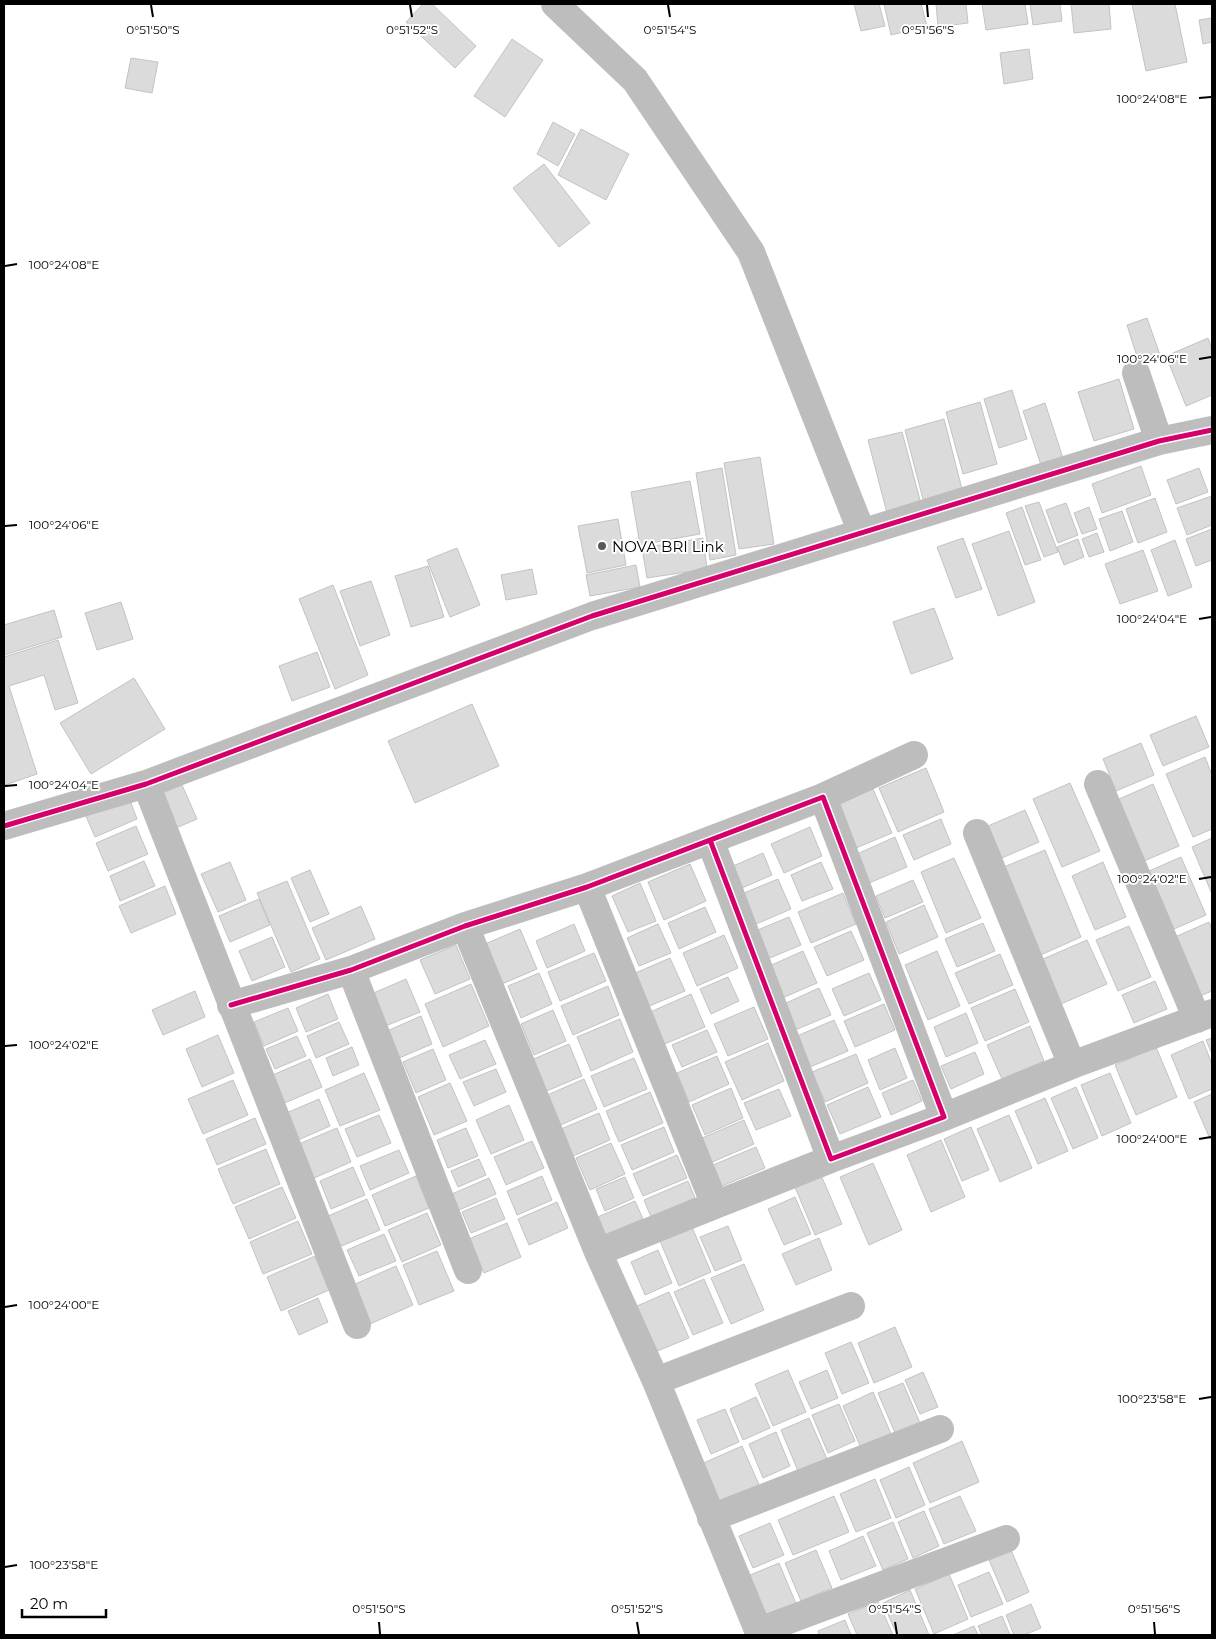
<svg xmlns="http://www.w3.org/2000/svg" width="1216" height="1639" font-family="Montserrat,sans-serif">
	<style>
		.building { fill: #dbdbdb; stroke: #c3c3c3 }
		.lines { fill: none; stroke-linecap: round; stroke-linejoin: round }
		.minor { stroke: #bdbdbd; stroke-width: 28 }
		.cycleway-casing { stroke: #fff; stroke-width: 8 }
		.cycleway { stroke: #d6006c; stroke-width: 5 }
		.ticks { fill: none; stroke: #000; stroke-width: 2 }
		.poi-dot { fill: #595959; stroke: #fff; stroke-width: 2 }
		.labels { text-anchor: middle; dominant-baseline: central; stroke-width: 4; stroke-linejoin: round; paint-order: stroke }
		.poi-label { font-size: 15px; fill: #000; stroke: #fff; text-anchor: start }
		.ticks-label { font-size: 12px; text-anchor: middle; fill: #000; stroke: #fff; stroke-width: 4; stroke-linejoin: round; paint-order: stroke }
	</style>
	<rect width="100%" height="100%" fill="#fff"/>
	<!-- building -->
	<path class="building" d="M423,4H432L476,46L455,68L406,22Z
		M854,4H879L885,26L861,31Z
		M884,4H921L927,26L891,35Z
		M936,4H966L968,23L938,27Z
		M982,4H1025L1028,24L986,30Z
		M1030,4H1060L1062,21L1033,25Z
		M1071,4H1109L1111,29L1074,33Z
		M1132,4H1175L1187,62L1146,71Z
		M1212,18V42L1203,44L1199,20Z
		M512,39L543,60L505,117L474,96Z
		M1029,49L1033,79L1004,84L1000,53Z
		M131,58L158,62L152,93L125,88Z
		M553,122L575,134L558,166L537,154Z
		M581,129L629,154L606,200L558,175Z
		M544,164L590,223L559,247L513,188Z
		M1147,318L1160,355L1139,363L1127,325Z
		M1208,338L1212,349V395L1186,406L1166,356Z
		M1119,379L1134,429L1094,441L1078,392Z
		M1012,390L1027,439L999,448L984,399Z
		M980,402L997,464L963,474L946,412Z
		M1045,403L1063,458L1041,465L1023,411Z
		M944,419L963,493L924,503L905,430Z
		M902,432L921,504L887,513L868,440Z
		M760,457L774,544L739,549L724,463Z
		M1141,466L1151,495L1102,513L1092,484Z
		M722,468L736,555L710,560L696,473Z
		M1199,468L1208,492L1176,504L1167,480Z
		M690,481L700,534L640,545L631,492Z
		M1212,496V525L1187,535L1177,508Z
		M1155,498L1167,532L1138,543L1126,509Z
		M1039,502L1058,552L1044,557L1025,506Z
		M1066,503L1078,535L1058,543L1046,510Z
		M1022,507L1041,560L1025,565L1006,513Z
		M1089,507L1097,529L1082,534L1074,513Z
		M1122,511L1133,542L1110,551L1099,519Z
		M618,519L626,565L587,573L578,526Z
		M1212,529V560L1196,566L1186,539Z
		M1009,531L1035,602L998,616L972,544Z
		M1097,533L1104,552L1089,557L1082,539Z
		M703,538L707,569L647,578L642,548Z
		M963,538L982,589L956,598L937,547Z
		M1078,539L1084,557L1064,565L1057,547Z
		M1175,540L1192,587L1168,596L1151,550Z
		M457,548L480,605L450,617L427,560Z
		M1143,550L1158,591L1120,604L1105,564Z
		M636,565L640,587L590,596L586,575Z
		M428,566L444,617L411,627L395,576Z
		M532,569L537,594L506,600L501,575Z
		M371,581L390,635L360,646L340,591Z
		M333,585L368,675L335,689L299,599Z
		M121,602L133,639L97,650L85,613Z
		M934,608L953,659L911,674L893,622Z
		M54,610L62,637L4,655V625Z
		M58,640L78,703L55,710L44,675L9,686L37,774L5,785L4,780V657Z
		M317,652L330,687L292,701L279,666Z
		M134,678L165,729L91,774L60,723Z
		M472,704L499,766L415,803L388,741Z
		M1196,716L1209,747L1163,766L1150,735Z
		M1141,743L1154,775L1116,791L1103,759Z
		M1205,757L1212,775V829L1193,837L1166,774Z
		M926,768L944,812L898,832L879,788Z
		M1070,783L1100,851L1062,867L1033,799Z
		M1153,784L1179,846L1144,861L1117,800Z
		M182,785L197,819L176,828L160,794Z
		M873,789L892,833L856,848L837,804Z
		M128,795L137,819L95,837L85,814Z
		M1025,810L1039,842L1002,858L988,826Z
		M941,819L951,844L914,860L903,835Z
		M136,826L148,854L108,871L96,843Z
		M810,827L822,856L784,873L771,844Z
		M895,837L907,867L869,883L857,854Z
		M1212,838V894L1192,847Z
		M1045,850L1081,937L1036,957L999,869Z
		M763,853L772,875L735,891L726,869Z
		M1181,857L1206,915L1174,929L1149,871Z
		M954,858L981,918L946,933L921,872Z
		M144,861L155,886L120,901L110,876Z
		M230,862L246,900L218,912L201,874Z
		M821,862L833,889L802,901L791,875Z
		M1103,862L1126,917L1095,930L1072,876Z
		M690,864L706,901L664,920L648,882Z
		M310,870L329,914L310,922L291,878Z
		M778,879L791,909L747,928L734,897Z
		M913,880L923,902L885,918L876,896Z
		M287,881L320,959L291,972L257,893Z
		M640,883L656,921L628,932L612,896Z
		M165,886L176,914L131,933L119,906Z
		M843,893L856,924L811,943L798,912Z
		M259,899L270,925L230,942L219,916Z
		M924,905L938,937L899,954L886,922Z
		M361,906L375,939L326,960L312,928Z
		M705,907L716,932L679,949L668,923Z
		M789,917L801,945L765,960L753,932Z
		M1209,922L1212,929V991L1200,996L1175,937Z
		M983,923L995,951L957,967L945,939Z
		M574,924L585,951L547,968L536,941Z
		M658,924L671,953L639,966L627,938Z
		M1129,926L1151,977L1118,991L1096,940Z
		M520,929L537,969L502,984L485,944Z
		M851,931L864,960L827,976L814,947Z
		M724,935L738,968L697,986L683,953Z
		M272,937L285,967L252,981L239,951Z
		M1087,940L1107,984L1061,1004L1043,959Z
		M456,945L470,979L435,994L420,960Z
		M803,951L817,983L780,999L767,967Z
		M937,951L960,1006L928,1020L905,965Z
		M594,953L606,981L560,1001L548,972Z
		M1000,954L1013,985L969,1004L955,973Z
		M670,958L685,991L647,1007L633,974Z
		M539,973L552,1004L521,1018L508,986Z
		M869,973L881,1000L844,1016L832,989Z
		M728,977L739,1001L711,1014L700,989Z
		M406,979L420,1012L383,1027L369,995Z
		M1155,981L1167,1009L1134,1023L1122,995Z
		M471,984L489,1026L443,1047L425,1004Z
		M608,986L619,1015L573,1035L561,1006Z
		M819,988L831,1015L795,1030L784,1004Z
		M1015,989L1029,1022L985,1041L971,1008Z
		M195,991L205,1017L163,1035L152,1010Z
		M328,994L338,1019L306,1032L296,1008Z
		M691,994L705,1027L662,1045L648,1013Z
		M884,1004L895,1030L855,1047L844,1021Z
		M754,1007L768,1039L728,1056L714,1024Z
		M288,1008L298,1031L264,1046L254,1022Z
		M553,1010L566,1041L534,1055L521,1024Z
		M966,1013L978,1043L946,1057L934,1027Z
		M421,1016L432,1044L399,1058L387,1031Z
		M620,1019L633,1052L591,1071L577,1037Z
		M834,1020L848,1051L810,1067L797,1036Z
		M339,1022L349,1044L316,1058L307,1036Z
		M1030,1026L1044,1061L1002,1079L987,1045Z
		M707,1030L717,1052L682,1067L672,1045Z
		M218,1035L234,1073L202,1087L186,1049Z
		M297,1036L306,1056L275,1069L266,1049Z
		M1212,1038V1054L1206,1040Z
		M485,1040L496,1064L460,1079L449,1055Z
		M1203,1041L1212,1064V1089L1189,1099L1171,1055Z
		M768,1043L784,1081L742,1100L725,1062Z
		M569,1044L582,1076L542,1093L529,1061Z
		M352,1047L359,1065L333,1076L326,1058Z
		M1156,1047L1177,1097L1136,1115L1115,1065Z
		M895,1048L907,1078L880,1090L868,1060Z
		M433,1049L446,1080L416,1093L403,1062Z
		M975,1052L984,1074L951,1089L941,1066Z
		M856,1054L868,1083L825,1102L812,1072Z
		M717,1056L729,1084L689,1102L677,1073Z
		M634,1058L647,1089L604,1107L591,1076Z
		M310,1059L322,1087L280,1105L268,1077Z
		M496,1069L506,1092L474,1106L463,1082Z
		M364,1073L380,1110L340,1126L325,1090Z
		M1110,1073L1131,1123L1102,1136L1081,1085Z
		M584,1079L597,1109L558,1126L545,1096Z
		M233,1080L248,1115L203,1134L188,1099Z
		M913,1080L922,1101L891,1115L882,1093Z
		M450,1083L467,1121L434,1135L418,1097Z
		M868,1087L881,1117L840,1134L827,1105Z
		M1076,1087L1098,1138L1073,1149L1051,1098Z
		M731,1088L743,1118L705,1135L692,1105Z
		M779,1089L791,1116L756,1130L744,1103Z
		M650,1092L663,1123L619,1142L606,1111Z
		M1212,1094V1138L1210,1139L1194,1102Z
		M1045,1098L1068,1151L1038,1164L1015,1111Z
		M319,1099L330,1126L296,1141L284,1114Z
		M509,1105L524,1140L491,1154L476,1120Z
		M599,1113L610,1140L573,1156L561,1129Z
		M379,1115L391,1143L357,1157L345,1129Z
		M1009,1115L1032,1168L1000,1182L977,1129Z
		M255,1118L266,1144L217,1165L206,1139Z
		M744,1120L754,1144L710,1163L700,1139Z
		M664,1127L674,1152L632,1170L621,1145Z
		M971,1127L989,1170L962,1181L944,1139Z
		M337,1128L351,1162L314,1178L299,1144Z
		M466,1128L478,1156L448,1168L437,1140Z
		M941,1140L965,1197L931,1212L907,1155Z
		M532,1141L544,1168L506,1185L494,1157Z
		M611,1143L625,1174L590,1190L576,1158Z
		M756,1147L765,1168L722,1186L713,1165Z
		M266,1149L280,1184L233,1204L218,1169Z
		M399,1150L409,1173L370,1190L360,1166Z
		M677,1155L687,1178L643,1196L633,1174Z
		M479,1159L486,1175L458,1187L451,1171Z
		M873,1163L902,1230L869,1245L840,1177Z
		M353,1167L365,1195L331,1209L320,1181Z
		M821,1175L842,1224L815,1235L795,1187Z
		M416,1176L429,1208L385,1226L372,1195Z
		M542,1176L552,1200L517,1215L507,1191Z
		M625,1177L634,1198L605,1211L596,1189Z
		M489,1178L496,1194L459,1210L452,1194Z
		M688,1181L695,1198L651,1217L644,1200Z
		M282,1187L296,1218L249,1239L235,1207Z
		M795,1197L811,1234L784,1245L768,1209Z
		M496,1198L505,1219L471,1233L462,1212Z
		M367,1199L380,1230L339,1247L326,1217Z
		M635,1201L643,1219L600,1237L593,1219Z
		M557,1202L568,1228L529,1245L518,1219Z
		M427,1213L441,1245L402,1262L388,1230Z
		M298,1221L312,1254L263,1274L250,1242Z
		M507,1223L521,1257L484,1273L469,1239Z
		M728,1226L742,1260L715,1271L700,1237Z
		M692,1227L711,1272L679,1286L660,1241Z
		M384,1234L396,1261L359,1276L347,1250Z
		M819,1238L832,1270L796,1285L782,1254Z
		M658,1250L672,1283L645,1295L631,1262Z
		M437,1251L454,1291L419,1305L403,1265Z
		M315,1256L329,1290L281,1311L267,1277Z
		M744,1264L764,1310L731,1324L711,1278Z
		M396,1266L413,1305L370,1324L353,1285Z
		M704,1279L723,1323L693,1335L674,1292Z
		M669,1292L689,1338L650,1354L630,1309Z
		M318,1298L328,1322L299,1335L288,1311Z
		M895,1327L912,1367L874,1383L858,1343Z
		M851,1342L869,1383L842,1394L825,1353Z
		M788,1370L806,1412L773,1426L755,1384Z
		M827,1370L838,1398L811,1409L799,1382Z
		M923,1372L938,1407L920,1414L905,1380Z
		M903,1383L920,1423L895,1433L878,1393Z
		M873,1392L891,1434L861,1448L843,1406Z
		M756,1397L770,1428L743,1440L730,1409Z
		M839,1404L855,1441L828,1453L812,1415Z
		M725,1409L739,1442L711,1454L697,1420Z
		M809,1418L827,1459L798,1471L781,1430Z
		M776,1432L790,1466L763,1478L749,1444Z
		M962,1441L979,1482L930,1503L913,1463Z
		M742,1446L760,1487L716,1506L699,1465Z
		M909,1467L925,1505L896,1518L880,1480Z
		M875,1479L891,1518L856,1532L840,1494Z
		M834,1496L849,1532L793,1555L778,1520Z
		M960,1496L976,1531L944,1544L929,1509Z
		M924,1511L939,1546L913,1558L898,1522Z
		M893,1522L908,1559L883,1570L867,1533Z
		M770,1523L784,1555L753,1568L739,1536Z
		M863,1536L876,1566L841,1580L829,1551Z
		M816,1550L832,1588L801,1601L785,1563Z
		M1011,1550L1029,1592L1007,1602L989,1560Z
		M779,1563L797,1606L761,1622L743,1578Z
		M989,1572L1003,1604L971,1617L958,1585Z
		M949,1574L968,1619L934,1634L915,1589Z
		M910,1590L929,1635H897L883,1603Z
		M878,1601L893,1635H857L848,1614Z
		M1031,1604L1041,1628L1024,1635H1014L1006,1615Z
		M1002,1616L1010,1635H982L978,1626Z
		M845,1620L851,1635H819L818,1631Z
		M974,1626L978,1635H953Z"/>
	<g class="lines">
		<!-- minor -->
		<path class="minor" d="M555,4L635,80L751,252L862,533
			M1136,373L1159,441
			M146,784L357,1325
			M1098,784L1197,1019
			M823,797L914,755
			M4,826L146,784L592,616L1159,441L1212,430
			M587,887L715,1205L831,1159
			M465,926L598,1252L715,1205
			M351,970L468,1270
			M231,1005L351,970L465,926L587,887L823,797L944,1117L831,1159L710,840
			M1072,1065L1212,1013
			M944,1117L1072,1065L977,833
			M598,1252L656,1381L760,1635
			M656,1381L851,1306
			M711,1518L940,1429
			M759,1631L1006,1539"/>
		<defs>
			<path id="cycleway" d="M4,826L146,784L592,616L1159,441L1212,430
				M231,1005L351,970L465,926L587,887L823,797L944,1117L831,1159L710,840"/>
		</defs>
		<!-- cycleway casing -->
		<use href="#cycleway" class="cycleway-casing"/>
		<!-- cycleway -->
		<use href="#cycleway" class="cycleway"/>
	</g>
	<!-- ticks -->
	<path class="ticks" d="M151,5L153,17M410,5L412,17M668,5L670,17M927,5L928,17M1199,98L1211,97M5,266L17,264M1199,359L1211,357M5,526L17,525M1199,619L1211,617M5,786L17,785M1199,879L1211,877M5,1046L17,1045M1199,1139L1211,1137M5,1307L17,1305M1199,1399L1211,1397M5,1567L17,1565M379,1622L380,1634M637,1622L639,1634M895,1622L897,1634M1154,1622L1155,1634"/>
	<!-- markers -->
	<circle class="poi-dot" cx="602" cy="546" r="5"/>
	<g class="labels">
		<!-- poi labels -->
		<g class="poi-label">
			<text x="612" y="546">NOVA BRI Link</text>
		</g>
	</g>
	<g class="ticks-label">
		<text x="153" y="34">0°51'50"S</text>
		<text x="412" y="34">0°51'52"S</text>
		<text x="670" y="34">0°51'54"S</text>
		<text x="928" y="34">0°51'56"S</text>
		<text x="1152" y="103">100°24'08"E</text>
		<text x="64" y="269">100°24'08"E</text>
		<text x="1152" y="363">100°24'06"E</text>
		<text x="64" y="529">100°24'06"E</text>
		<text x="1152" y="623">100°24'04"E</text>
		<text x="64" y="789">100°24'04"E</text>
		<text x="1152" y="883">100°24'02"E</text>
		<text x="64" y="1049">100°24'02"E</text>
		<text x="1152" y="1143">100°24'00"E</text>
		<text x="64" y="1309">100°24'00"E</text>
		<text x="1152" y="1403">100°23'58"E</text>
		<text x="64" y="1569">100°23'58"E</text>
		<text x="379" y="1613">0°51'50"S</text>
		<text x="637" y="1613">0°51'52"S</text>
		<text x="895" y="1613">0°51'54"S</text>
		<text x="1154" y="1613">0°51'56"S</text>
	</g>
	<!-- border -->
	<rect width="1216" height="1639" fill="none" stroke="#000000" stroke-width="10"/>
	<!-- scale -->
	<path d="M22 1609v8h84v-8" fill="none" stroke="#000000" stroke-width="2.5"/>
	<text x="30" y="1609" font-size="15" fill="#000000" stroke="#ffffff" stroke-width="4" paint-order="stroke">20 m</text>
</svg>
